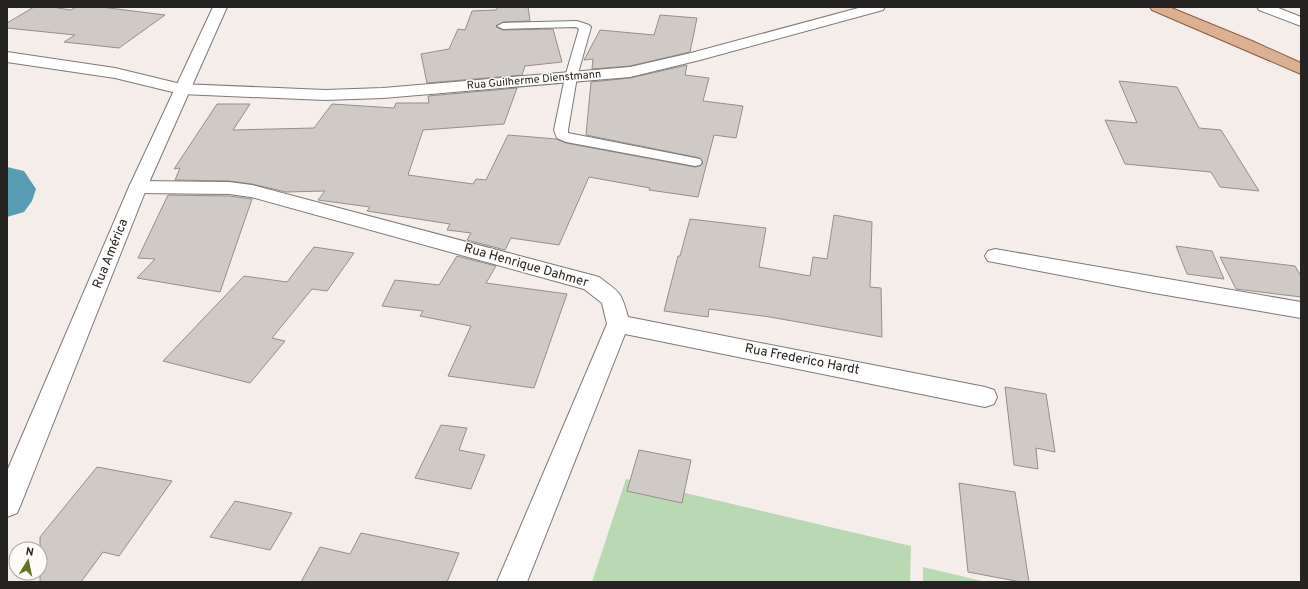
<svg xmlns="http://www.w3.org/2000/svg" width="1308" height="589" font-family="Overpass,sans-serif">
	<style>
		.green { fill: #b8d9b1 }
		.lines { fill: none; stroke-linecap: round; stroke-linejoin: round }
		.river { fill: #589cb3; fill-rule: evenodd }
		.building { fill: #d0cac7; stroke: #958f8c }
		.lane-casing { stroke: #7e7976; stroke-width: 2 }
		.street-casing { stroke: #7e7976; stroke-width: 2 }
		.secondary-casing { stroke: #7e7976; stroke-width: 2 }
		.primary-casing { stroke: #8d5e3c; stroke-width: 2 }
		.lane { fill: #fff; fill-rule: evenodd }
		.street { fill: #fff; fill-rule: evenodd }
		.secondary { fill: #fff; fill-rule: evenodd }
		.primary { fill: #dcb192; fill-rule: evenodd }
		.labels { text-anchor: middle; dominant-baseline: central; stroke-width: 3; stroke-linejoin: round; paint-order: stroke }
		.far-street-label { font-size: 11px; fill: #262423; stroke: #fefcfa }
		.street-label { font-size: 13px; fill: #262423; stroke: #fefcfa }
	</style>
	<rect width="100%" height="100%" fill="#f4edea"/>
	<!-- green -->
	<path class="green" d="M626,479L911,546L910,582H592Z
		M923,567L986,582H923Z"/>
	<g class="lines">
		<!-- river -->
		<path class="river" d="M7,167L24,171L36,189L32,201L24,212L7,217Z"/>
	</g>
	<!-- building -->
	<path class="building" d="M34,7H52L71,10L76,7H101L165,15L119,48L64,42L75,35L7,28V23Z
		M498,7H528L530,21L503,22L496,27L503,30L553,29L562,62L525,66L522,75L427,83L421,54L449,49L458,29L465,30L472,11L496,10Z
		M660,15L697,18L690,52L630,66L592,69L593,59L584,60L600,30L654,35Z
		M687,65L685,75L709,78L703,101L743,106L736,138L714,135L698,197L649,190L650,188L589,177L559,245L511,238L505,250L467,240L471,233L447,230L450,224L367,211L370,207L318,200L325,191L286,192L252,184L229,181L175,180L180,168L174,169L217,104H250L233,130L314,128L332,104L394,108L396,103H429L428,96L517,88L504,124L423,130L408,175L473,184L476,179L486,180L508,135L556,139L566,143L695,167L700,166L703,163L700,158L586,135L591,82L630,78Z
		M1119,81L1177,87L1199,128L1221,130L1259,191L1220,187L1211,172L1125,164L1105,120L1137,123Z
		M168,195L229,196L252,199L220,292L137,278L155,259L138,258Z
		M834,215L872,222L870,287L881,288L882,337L770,317L709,309L708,317L664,311L678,256H680L690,219L766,228L759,267L810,276L813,257L827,259Z
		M1176,246L1212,251L1224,279L1187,274Z
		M314,247L354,253L327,291L312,289L272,338L285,341L250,383L163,361L244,276L287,282Z
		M457,256L496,266L486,283L567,294L534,388L448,376L471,326L420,316L423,311L382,306L395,280L439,285Z
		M1220,257L1295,266L1301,276V297L1236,289Z
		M1005,387L1046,394L1055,452L1036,448L1038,469L1014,465Z
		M441,425L467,428L459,450L485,455L471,489L415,478Z
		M639,450L691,460L682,503L627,491Z
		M97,467L172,481L119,556L103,552L81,582H40V537Z
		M959,483L1015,492L1029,582H1021L968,572Z
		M235,501L292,513L270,550L210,537Z
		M361,533L459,553L447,582H301L320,547L350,554Z"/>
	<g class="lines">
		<defs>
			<path id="lane" d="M577,21L589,25L591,27L577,77L568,130V133L695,158L700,159L702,162L700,165L695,166L566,142L557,138L554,130L565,77L579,29L576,27L503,29L497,26L503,23Z"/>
			<path id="street" d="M862,7H885L883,10L700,60L630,77L383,98L325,100L181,94L115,78L7,62V52L115,68L181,84L325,90L383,88L630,67L691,53Z
				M1257,7H1276L1301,17V26L1259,10Z
				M138,181L229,182L252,185L599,277C620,293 621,291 628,317L985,387L994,390L997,397L994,404L985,407L625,334L527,582H497L607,324L602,303L584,289L251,197L229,194L138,193L131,191L129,187L131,183Z
				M995,249L1301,302V318L1154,293L988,261L985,256L988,251Z"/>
			<path id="secondary" d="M213,7H227L147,187L21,504L17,513L7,517V471L129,187Z"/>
			<path id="primary" d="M1150,7H1169L1252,41L1301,63V74L1152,10Z"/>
		</defs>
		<!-- lane casing -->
		<use href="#lane" class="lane-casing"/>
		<!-- street casing -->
		<use href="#street" class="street-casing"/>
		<!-- secondary casing -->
		<use href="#secondary" class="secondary-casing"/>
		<!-- primary casing -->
		<use href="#primary" class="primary-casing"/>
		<!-- lane -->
		<use href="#lane" class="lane"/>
		<!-- street -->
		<use href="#street" class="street"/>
		<!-- secondary -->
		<use href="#secondary" class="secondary"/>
		<!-- primary -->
		<use href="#primary" class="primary"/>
	</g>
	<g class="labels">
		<!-- far-street labels -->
		<g class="far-street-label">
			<text transform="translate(534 80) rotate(-5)">Rua Guilherme Dienstmann</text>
		</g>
		<!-- street labels -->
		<g class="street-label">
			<text transform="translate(111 254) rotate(-68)">Rua América</text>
			<text transform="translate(526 266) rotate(16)">Rua Henrique Dahmer</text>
			<text transform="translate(802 360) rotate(11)">Rua Frederico Hardt</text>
		</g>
	</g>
	<!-- border -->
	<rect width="1308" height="589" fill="none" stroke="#262423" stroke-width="16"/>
	<!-- north arrow -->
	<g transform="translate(28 561) rotate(10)"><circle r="19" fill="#fefcfa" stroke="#a8a6a4"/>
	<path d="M0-3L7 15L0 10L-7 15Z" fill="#64721d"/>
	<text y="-6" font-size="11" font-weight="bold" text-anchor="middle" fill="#262423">N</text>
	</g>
</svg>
